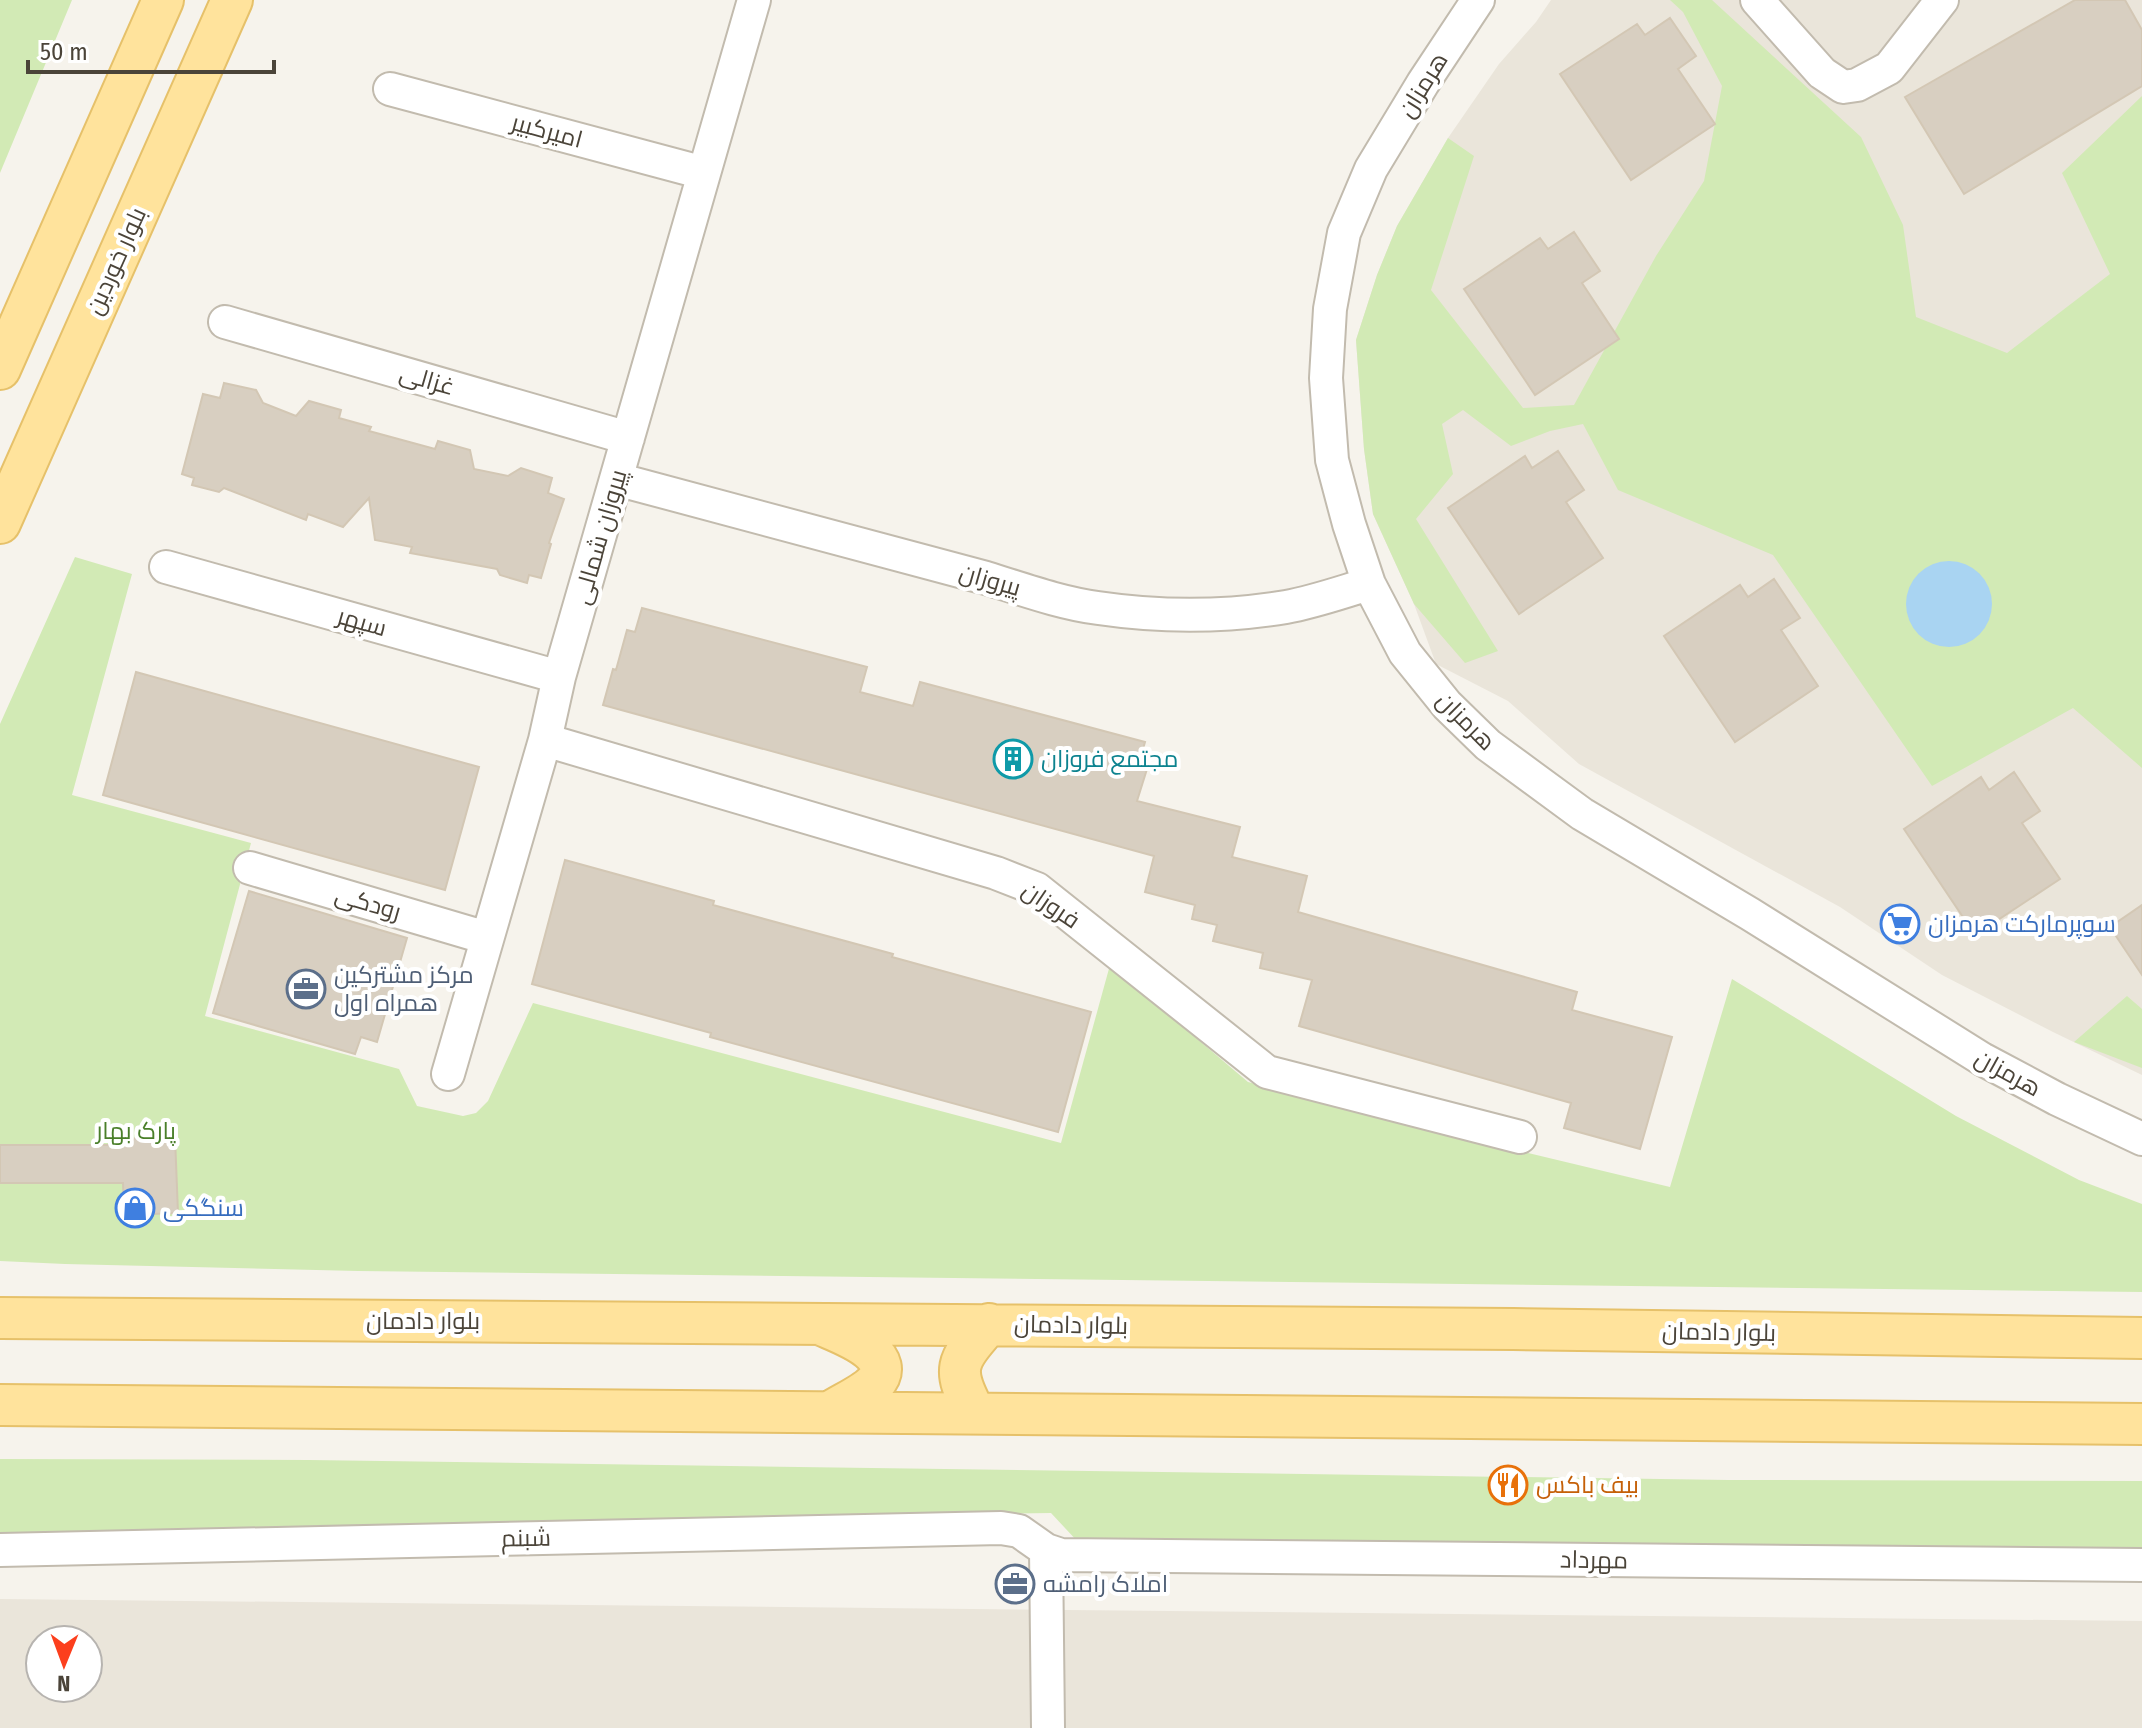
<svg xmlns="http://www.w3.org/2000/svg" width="2142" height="1728" font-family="'Fira Sans Condensed',Cairo,sans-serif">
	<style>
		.residential { fill: #eae5da; fill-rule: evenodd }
		.green { fill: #d2eab5 }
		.water { fill: #a9d4f2 }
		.building { fill: #d8cfc1; stroke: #d3c7b4; stroke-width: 2 }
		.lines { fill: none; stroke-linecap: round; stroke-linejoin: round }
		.minor-casing { stroke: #c2bbae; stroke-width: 36 }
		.major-casing { stroke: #e6c16a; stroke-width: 44 }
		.minor { stroke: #fff; stroke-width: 32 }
		.major { stroke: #ffe39c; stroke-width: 40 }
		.labels { text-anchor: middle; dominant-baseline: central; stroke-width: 8; stroke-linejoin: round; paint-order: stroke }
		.street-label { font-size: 24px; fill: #4b4439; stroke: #fff }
		.culture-label { font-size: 24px; fill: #0d838f; stroke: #fff; text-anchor: start }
		.shop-label { font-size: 24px; fill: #366cbe; stroke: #fff; text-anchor: start }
		.service-label { font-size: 24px; fill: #4e5e75; stroke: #fff; text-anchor: start }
		.park-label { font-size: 24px; fill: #4a7f2a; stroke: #fff }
		.food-label { font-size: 24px; fill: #c56008; stroke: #fff; text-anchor: start }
	</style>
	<rect width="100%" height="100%" fill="#f6f3ec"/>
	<!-- residential -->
	<path class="residential" d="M1551,0H2142V1075L2053,1032L1942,975L1840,907L1579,764L1508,701L1436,664L1414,604L1373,514L1364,449L1356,340L1377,275L1397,226L1448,138L1499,64L1536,22Z
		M0,1599L2142,1621V1728H0ZM40,1640H88V1688H40Z"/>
	<!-- green -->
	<path class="green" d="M0,0H72L0,173Z
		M1670,0H1712L1861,137L1903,225L1916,317L2007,353L2110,274L2062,173L2142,96V768L2073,708L1932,786L1773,555L1618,490L1583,424L1550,431L1511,446L1463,410L1442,424L1453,474L1416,519L1498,651L1465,663L1414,604L1373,514L1364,449L1356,340L1377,275L1397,226L1448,138L1474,156L1431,290L1523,408L1574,405L1656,256L1704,181L1722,86L1683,12Z
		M75,557L132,574L72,795L251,843L205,1016L399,1069L417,1106L463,1116L476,1113L488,1101L533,1003L1061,1143L1110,965L1248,1082L1394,1121L1670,1187L1732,979L1956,1116L2079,1180L2142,1204V1292L358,1271L65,1264L0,1261V724Z
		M2127,996L2142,1009V1068L2074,1042Z
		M0,1459L309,1460L1729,1480L2142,1481V1549L1079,1543L1051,1513L602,1521L0,1537Z"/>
	<!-- water -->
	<path class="water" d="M1906 604a43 43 0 1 1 86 0a43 43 0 1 1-86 0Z"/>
	<!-- building -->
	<path class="building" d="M2075,0H2125L2142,30V86L1964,194L1905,97Z
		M1670,18L1696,56L1678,69L1715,124L1631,180L1560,74L1637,24L1645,35Z
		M1574,232L1600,271L1582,283L1619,339L1535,395L1464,289L1540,238L1548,249Z
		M224,383L256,390L263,403L296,416L309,401L341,410L339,418L371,427L369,431L435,449L438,441L470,450L474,469L508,476L521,468L552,478L548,493L564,499L549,543L551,544L541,578L529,575L527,583L500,575L497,569L410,553L412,547L375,540L369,498L343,527L308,514L306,520L224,488L219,492L192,485L194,478L182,474L203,394L220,398Z
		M1558,451L1584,490L1566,502L1603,558L1519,614L1448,508L1525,456L1532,468Z
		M1774,579L1800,618L1781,630L1818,686L1735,742L1664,636L1740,585L1748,597Z
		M642,608L867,667L860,692L913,706L920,682L1145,742L1138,767L1147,769L1137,801L1240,827L1232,857L1307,876L1298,912L1577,992L1572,1010L1672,1037L1640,1149L1564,1128L1571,1103L1299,1026L1312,980L1260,968L1263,953L1213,941L1217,925L1192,919L1195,905L1145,892L1154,856L603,705L613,669L616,670L627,630L635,632Z
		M136,672L479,767L445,890L103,795Z
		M2014,772L2040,811L2022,823L2060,879L1975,935L1904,829L1981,777L1989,790Z
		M565,860L714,901L713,905L893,954L892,957L1091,1012L1058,1132L710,1037L711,1033L532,984Z
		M249,891L407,938L377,1042L361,1037L355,1054L213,1013Z
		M2142,905V975L2110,927Z
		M175,1137L178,1213L124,1215L123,1183H0V1145H121V1139Z"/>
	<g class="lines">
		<defs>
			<path id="minor" d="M1478,0L1423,83L1371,169L1344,233L1330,309L1326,378L1332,460L1349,524L1369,584L1405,653L1447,705L1488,745L1582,814L1750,914L1982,1059L2057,1099L2142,1139
				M1757,0L1822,73L1843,87L1857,85L1889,68L1942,0
				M390,89L704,173
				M225,322L628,438
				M616,479L986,578C1022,589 1060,603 1098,608C1159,617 1225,617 1286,607C1314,602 1342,592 1369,584
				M166,567L559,677
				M545,740L996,873L1037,889L1267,1072L1520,1137
				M250,868L487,938
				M448,1074L545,740L559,677L754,0
				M0,1550L1001,1528L1019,1531L1046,1550L1061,1555L2142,1565
				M1046,1550L1048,1728"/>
			<path id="major" d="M0,369L163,0
				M0,523L232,0
				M0,1318L1513,1329L2142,1338
				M824,1326C842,1334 901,1355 874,1384C863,1395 844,1403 830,1412
				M0,1405L2142,1424
				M975,1413C950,1367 957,1361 989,1324"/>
		</defs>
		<!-- minor casing -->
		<use href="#minor" class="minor-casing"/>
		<!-- major casing -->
		<use href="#major" class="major-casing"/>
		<!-- minor -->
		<use href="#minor" class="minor"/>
		<!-- major -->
		<use href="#major" class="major"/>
	</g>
	<!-- icons -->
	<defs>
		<symbol id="building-ring" viewBox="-11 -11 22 22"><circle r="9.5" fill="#fff" stroke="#0f9aa8" stroke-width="1.5"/><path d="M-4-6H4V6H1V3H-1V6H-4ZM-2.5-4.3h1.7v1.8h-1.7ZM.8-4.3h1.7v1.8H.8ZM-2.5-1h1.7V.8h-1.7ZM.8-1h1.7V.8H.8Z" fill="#0f9aa8"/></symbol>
		<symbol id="supermarket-ring" viewBox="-11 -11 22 22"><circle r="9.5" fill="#fff" stroke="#3f7fe0" stroke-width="1.5"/><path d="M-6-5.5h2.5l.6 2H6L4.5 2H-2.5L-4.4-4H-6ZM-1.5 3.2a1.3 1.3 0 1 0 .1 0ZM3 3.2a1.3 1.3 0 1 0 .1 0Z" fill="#3f7fe0"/></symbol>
		<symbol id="office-ring" viewBox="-11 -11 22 22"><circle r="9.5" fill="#fff" stroke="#5c6f8a" stroke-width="1.5"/><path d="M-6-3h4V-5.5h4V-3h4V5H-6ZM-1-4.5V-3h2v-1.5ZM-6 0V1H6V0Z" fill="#5c6f8a"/></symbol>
		<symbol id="shop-ring" viewBox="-11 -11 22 22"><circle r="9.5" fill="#fff" stroke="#3f7fe0" stroke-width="1.5"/><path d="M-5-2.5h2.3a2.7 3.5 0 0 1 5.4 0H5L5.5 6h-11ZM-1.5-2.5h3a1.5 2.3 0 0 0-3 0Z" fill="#3f7fe0"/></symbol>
		<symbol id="restaurant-ring" viewBox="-11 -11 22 22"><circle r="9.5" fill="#fff" stroke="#e8710a" stroke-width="1.5"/><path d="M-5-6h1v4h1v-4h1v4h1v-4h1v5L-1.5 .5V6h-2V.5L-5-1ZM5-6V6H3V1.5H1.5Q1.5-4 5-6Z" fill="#e8710a"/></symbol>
	</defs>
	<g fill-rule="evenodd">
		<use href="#building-ring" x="991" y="737" width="44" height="44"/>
		<use href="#supermarket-ring" x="1878" y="902" width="44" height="44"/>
		<use href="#office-ring" x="284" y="967" width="44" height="44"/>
		<use href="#shop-ring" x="113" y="1186" width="44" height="44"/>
		<use href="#restaurant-ring" x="1486" y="1463" width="44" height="44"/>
		<use href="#office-ring" x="993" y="1562" width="44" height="44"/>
	</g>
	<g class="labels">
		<!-- street labels -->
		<g class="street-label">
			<text transform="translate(1423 85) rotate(-58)">هرمزان</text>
			<text transform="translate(547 131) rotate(15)">امیرکبیر</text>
			<text transform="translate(116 261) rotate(-66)">بلوار خوردین</text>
			<text transform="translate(427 380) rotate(16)">غزالی</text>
			<text transform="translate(600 537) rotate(-74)">پیروزان شمالی</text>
			<text transform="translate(990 580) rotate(16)">پیروزان</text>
			<text transform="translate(362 622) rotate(16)">سپهر</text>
			<text transform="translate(1466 721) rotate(45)">هرمزان</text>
			<text transform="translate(368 903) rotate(16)">رودکی</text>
			<text transform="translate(1051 905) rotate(34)">فروزان</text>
			<text transform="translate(2008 1073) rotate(29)">هرمزان</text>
			<text x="423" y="1321">بلوار دادمان</text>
			<text transform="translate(1071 1325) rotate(1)">بلوار دادمان</text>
			<text transform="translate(1719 1332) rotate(1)">بلوار دادمان</text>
			<text transform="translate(526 1538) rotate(-1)">شبنم</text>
			<text transform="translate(1594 1560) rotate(1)">مهرداد</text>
		</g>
		<!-- culture labels -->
		<g class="culture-label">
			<text x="1041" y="759">مجتمع فروزان</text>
		</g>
		<!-- shop labels -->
		<g class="shop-label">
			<text x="1928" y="924">سوپرمارکت هرمزان</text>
			<text x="163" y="1208">سنگکی</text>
		</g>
		<!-- service labels -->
		<g class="service-label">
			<text x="334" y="975">مرکز مشترکین<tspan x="334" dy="28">همراه اول</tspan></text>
			<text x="1043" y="1584">املاک رامشه</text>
		</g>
		<!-- park labels -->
		<g class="park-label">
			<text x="136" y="1131">پارک بهار</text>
		</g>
		<!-- food labels -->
		<g class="food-label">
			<text x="1536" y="1485">بیف باکس</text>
		</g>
	</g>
	<!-- north arrow -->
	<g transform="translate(64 1664) rotate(181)"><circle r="38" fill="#ffffff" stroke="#b7b4b0" stroke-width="2"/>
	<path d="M0-6L14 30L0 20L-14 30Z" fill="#fc3f1d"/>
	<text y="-12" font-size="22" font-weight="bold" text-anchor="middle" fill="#4b4439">N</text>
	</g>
	<!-- scale -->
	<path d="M28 60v12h246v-12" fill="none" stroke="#4b4439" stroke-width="4"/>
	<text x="40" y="60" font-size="24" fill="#4b4439" stroke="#ffffff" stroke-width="6" paint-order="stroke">50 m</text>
</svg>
